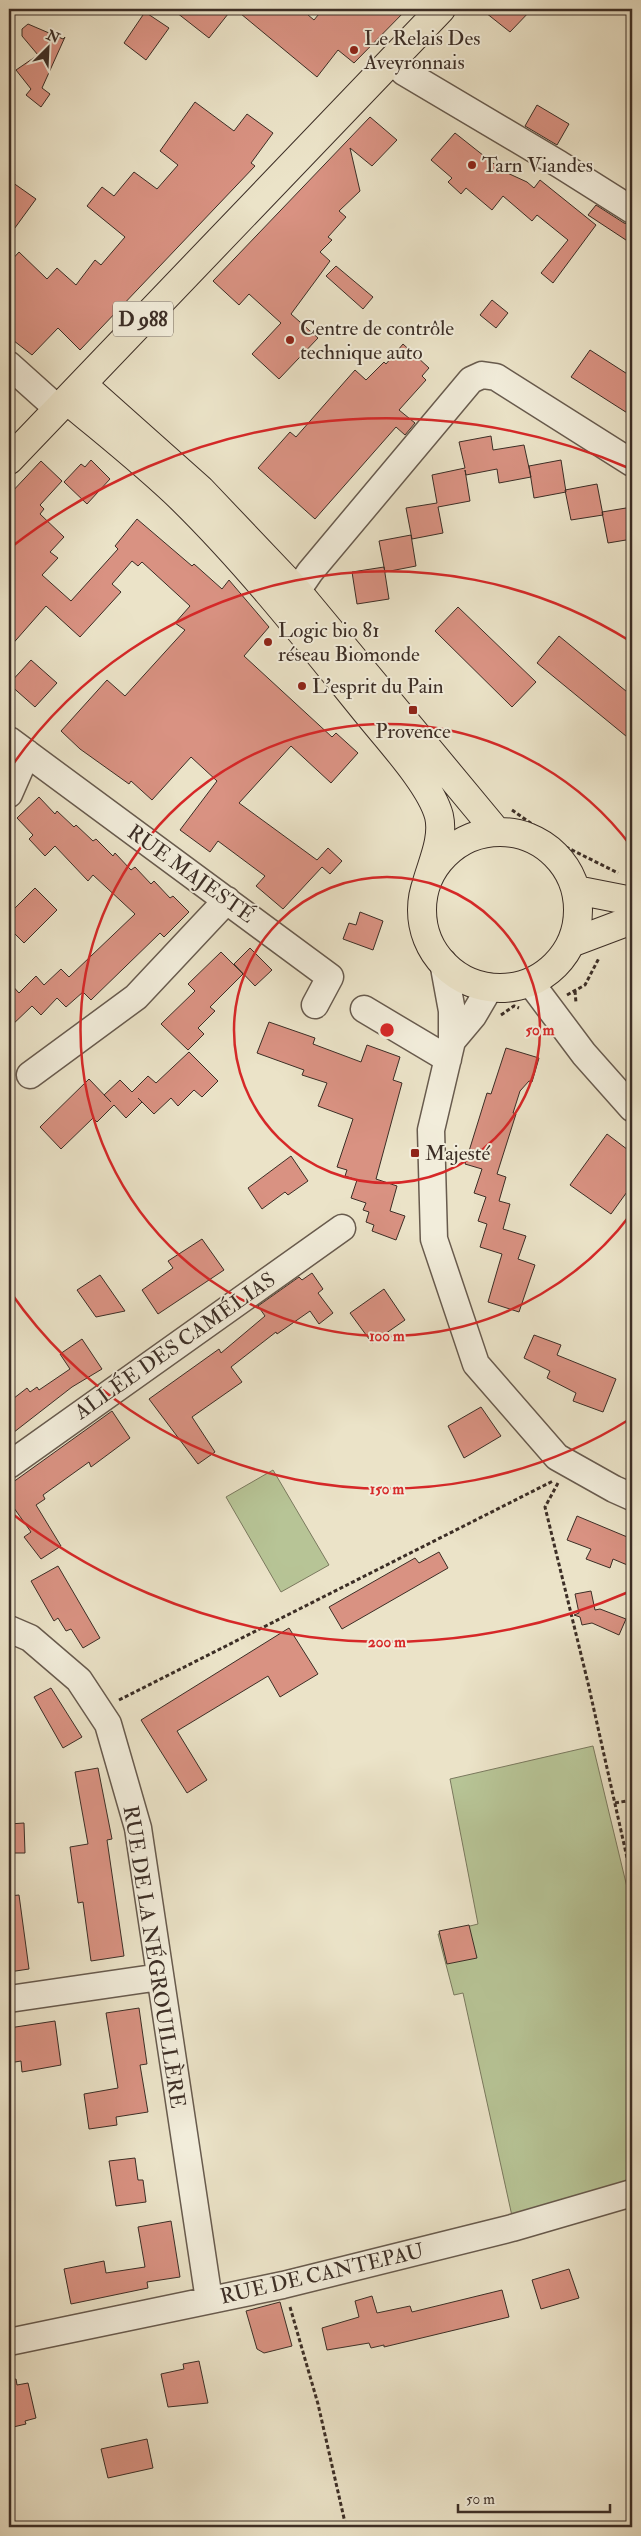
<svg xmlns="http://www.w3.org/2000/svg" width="641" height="2536" font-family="'IM FELL Double Pica',serif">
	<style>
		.green { fill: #b7c496; stroke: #7a795e }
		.building { fill: #d99282; stroke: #3c2e26 }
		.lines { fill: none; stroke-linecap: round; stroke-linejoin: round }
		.minor-casing { stroke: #685b4e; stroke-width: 29 }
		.major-casing { stroke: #3c2e26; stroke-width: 30 }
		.path { stroke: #3c2e26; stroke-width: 3; stroke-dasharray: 4 2.5; stroke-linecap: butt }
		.minor { stroke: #f2eddb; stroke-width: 26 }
		.major { stroke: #ebe3c8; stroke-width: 28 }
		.ring { fill: none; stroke: #d62828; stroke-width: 2.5 }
		.poi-dot { fill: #8f2418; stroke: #f2eddb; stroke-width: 2 }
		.labels { text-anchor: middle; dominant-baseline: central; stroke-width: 4; stroke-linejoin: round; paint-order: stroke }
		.shield { fill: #f2eddb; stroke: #73675c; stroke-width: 1 }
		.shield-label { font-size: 20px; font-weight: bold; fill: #3c2e26 }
		.poi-label { font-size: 21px; fill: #3c2e26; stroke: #f2eddb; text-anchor: start }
		.street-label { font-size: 21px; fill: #3c2e26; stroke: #f2eddb }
		.centre { fill: #d62828; stroke: #f2eddb; stroke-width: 2.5 }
		.ring-label { font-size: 15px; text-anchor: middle; font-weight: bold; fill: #d62828; stroke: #f2eddb; stroke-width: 4; stroke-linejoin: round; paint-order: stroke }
	</style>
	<rect width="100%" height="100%" fill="#ebe3c8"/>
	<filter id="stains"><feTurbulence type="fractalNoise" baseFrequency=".004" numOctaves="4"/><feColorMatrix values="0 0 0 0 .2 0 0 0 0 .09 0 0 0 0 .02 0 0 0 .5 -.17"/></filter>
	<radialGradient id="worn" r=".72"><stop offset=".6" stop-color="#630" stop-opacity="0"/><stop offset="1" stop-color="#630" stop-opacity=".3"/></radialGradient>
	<!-- green -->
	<path class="green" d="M273,1470L329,1565L281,1592L226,1497Z
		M593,1746L632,1908V2179L512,2216L463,1993L454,1995L438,1934L478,1924L450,1779Z"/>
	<!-- building -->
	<path class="building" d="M172,9H232L209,38Z
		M235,9H301L314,20L323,9H407L354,63L338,50L317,77Z
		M481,9H532L510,32Z
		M145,12L169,28L146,60L124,43Z
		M28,24L63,39L65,37L42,88L50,94L41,107L26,95L31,89L16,70L38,55L22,36V29Z
		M195,102L234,131L247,114L273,133L251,163L255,166L80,350L58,328L32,355L9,337V263L19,252L47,279L57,268L76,285L95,260L101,265L125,237L87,206L102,187L114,196L134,172L157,189L178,165L160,151Z
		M537,105L569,124L557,145L525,126Z
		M370,117L397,140L372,166L350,148L360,191L339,211L346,217L328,237L332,240L320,252L330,261L291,314L318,338L279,379L252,354L281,323L249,294L239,305L213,281Z
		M455,133L503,171L527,182L534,188L540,180L596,225L553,283L541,273L568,240L537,215L532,221L503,196L492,210L466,188L461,194L448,182L452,178L431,160Z
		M9,180L36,199L9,236Z
		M596,205L624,223L632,225V244L588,215Z
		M336,266L373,297L363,309L326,276Z
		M492,300L508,313L496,328L480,315Z
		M403,344L429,368L422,376L426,380L399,410L415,423L405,435L396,427L315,519L258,468L290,432L296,437L355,370L366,380L384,362L386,364Z
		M590,350L632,377V416L571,377Z
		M491,436L493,450L524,445L531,477L499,483L497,469L466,475L465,470L470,501L438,507L443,533L412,539L406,508L437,503L432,475L465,468L459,442Z
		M91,460L110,479L87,504L64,482L81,464L85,467Z
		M561,460L566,492L534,498L529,466Z
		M41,461L62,481L40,505L44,509L40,514L64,537L50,552L58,558L42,575L71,601L118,549L115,546L137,519L192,566L194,564L222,589L229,580L269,627L244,656L332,737L336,733L358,753L331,783L291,746L239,803L317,860L328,848L342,861L330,874L322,867L283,909L256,886L265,876L218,841L210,852L180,830L217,781L191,757L152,800L131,781L129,784L80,749L61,731L107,680L125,696L185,630L175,623L190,606L142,562L138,566L132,561L112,584L121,592L80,637L46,606L9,648V495Z
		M597,484L603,515L571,520L565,490Z
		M632,507V539L608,543L602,512Z
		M411,535L416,566L385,572L379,541Z
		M384,567L389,599L357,604L352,572Z
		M458,607L536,682L512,707L435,631Z
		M559,636L632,696V741L537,663Z
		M31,660L57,683L35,707L9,684Z
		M39,797L55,814L57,811L74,827L76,825L93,841L96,839L113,856L115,853L131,870L135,867L151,884L154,881L170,898L173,896L189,912L164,937L160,933L91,1000L83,992L66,1007L57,998L41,1015L32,1006L9,1028V982L19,993L36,976L44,985L61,969L69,977L135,914L93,875L88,881L55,846L45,856L29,839L33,835L17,818Z
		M35,888L57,910L24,943L9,928V914Z
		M360,912L383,921L373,950L343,939L349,923L356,925Z
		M250,948L272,970L255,986L234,964Z
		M221,952L243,974L210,1007L215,1011L198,1028L204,1034L188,1050L161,1024L195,991L188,984Z
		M269,1022L315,1038L313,1044L361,1062L367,1045L400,1057L393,1080L402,1083L376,1179L397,1186L390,1211L405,1216L396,1240L372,1231L374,1225L366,1222L369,1212L363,1210L366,1203L351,1198L357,1180L345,1176L347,1170L337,1167L353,1119L318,1106L327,1083L302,1075L304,1070L257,1053Z
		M506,1048L539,1058L532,1082L529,1081L520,1091L513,1113L516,1114L497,1174L506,1177L499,1201L510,1204L503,1229L526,1236L518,1259L535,1265L519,1312L488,1302L502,1254L480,1247L487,1224L478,1221L486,1197L474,1193L482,1169L465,1164L487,1093L491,1094Z
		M189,1052L218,1081L202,1097L194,1090L178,1106L171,1098L154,1114L138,1098L142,1102L126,1118L114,1105L97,1122L93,1118L61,1149L40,1127L89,1079L111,1102L104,1095L120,1080L132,1092L148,1076L156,1083Z
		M607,1134L632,1153V1185L611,1214L570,1185Z
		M291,1156L308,1181L288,1195L285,1192L262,1209L248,1188Z
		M202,1239L224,1270L158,1314L142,1290L173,1268L168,1261Z
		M312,1273L323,1289L318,1293L333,1313L319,1324L310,1311L277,1334L276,1332L231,1367L242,1382L192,1417L215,1452L198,1464L149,1399L219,1349L221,1353L265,1316L258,1306L299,1277L302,1280Z
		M100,1275L125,1311L96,1317L77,1290Z
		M384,1289L405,1320L372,1343L350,1313Z
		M534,1335L561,1345L557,1355L616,1379L603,1412L573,1401L576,1393L547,1378L550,1371L524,1358Z
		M82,1339L102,1369L72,1387L9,1436V1402L27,1388L30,1392L37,1387L39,1390L70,1369L60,1354Z
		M481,1407L501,1436L464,1458L448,1426Z
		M112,1411L130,1438L91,1467L89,1462L43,1495L45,1499L36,1505L61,1546L41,1559L24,1537L31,1532L9,1501V1485Z
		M577,1516L632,1539V1567L613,1559L610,1568L586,1559L591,1549L567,1540Z
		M439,1552L448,1568L342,1629L329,1607L415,1558L419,1563Z
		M58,1566L100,1638L83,1648L71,1629L66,1631L58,1618L54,1621L31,1581Z
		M591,1591L595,1610L600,1609L626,1619L619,1635L592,1623L582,1625L580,1617L574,1615L579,1613L575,1594Z
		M289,1628L318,1674L280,1697L268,1676L177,1731L207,1780L187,1793L141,1720Z
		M51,1688L82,1737L63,1748L34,1697Z
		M98,1768L112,1839L107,1840L124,1956L91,1961L83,1902L78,1903L70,1847L88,1844L75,1772Z
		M24,1823L25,1853H9V1824Z
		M19,1895L29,1969L9,1972V1896Z
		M469,1925L477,1958L447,1964L439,1931Z
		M139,2008L147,2064L140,2065L148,2112L116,2117L117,2125L89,2129L84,2094L118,2088L106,2013Z
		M55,2021L61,2065L22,2072L21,2061L9,2063V2028Z
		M135,2158L138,2180H143L146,2202L116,2206L109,2161Z
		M171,2221L180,2277L147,2282L148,2288L71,2304L64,2269L104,2261L106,2273L145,2267L138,2227Z
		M569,2269L579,2298L541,2309L532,2280Z
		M502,2290L509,2317L384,2347V2345L371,2348L369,2343L327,2350L322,2328L359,2317L355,2301L372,2296L377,2313L410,2306L412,2312Z
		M280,2302L292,2346L264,2353L257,2349L246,2311Z
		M199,2361L208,2403L168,2407L161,2374L184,2369L183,2364Z
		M16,2379L17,2385L28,2383L36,2418L25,2421L26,2424L9,2428V2380Z
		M147,2439L153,2468L108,2478L101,2449Z"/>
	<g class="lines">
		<defs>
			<path id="minor" d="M392,60L404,72L559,164L632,210
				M9,365L58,409
				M295,612L297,591L310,572L471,380L482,375L496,377L632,463
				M9,740L330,977L315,1005
				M9,794L27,753
				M443,962L452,1011V1041L431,1130L434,1239L476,1364L557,1457L614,1489L632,1497
				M530,982L584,1054L632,1108
				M364,1009L448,1059
				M452,1041L473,1016L490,987
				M30,1075L136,997L227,900
				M9,1465L342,1228
				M9,1629L30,1638L79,1680L108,1724L138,1828L209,2300
				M9,1999L160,1977
				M9,2342L283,2285L512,2228L632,2193"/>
			<path id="major" d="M82,384L201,490L297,591L497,832
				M67,400C105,432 146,464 182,499C249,565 308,640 368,714C388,739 431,785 439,816C444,838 433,861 427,882
				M9,460L441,9
				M422 910a78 78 0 1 1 156 0a78 78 0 1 1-156 0Z
				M576,890L632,901
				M571,943L632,920"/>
		</defs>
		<!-- minor casing -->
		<use href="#minor" class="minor-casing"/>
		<!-- major casing -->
		<use href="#major" class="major-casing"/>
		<!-- path -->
		<path class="path" d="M512,810L562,845L618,873
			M411,900C408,920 412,938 422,956
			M575,991L576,1003
			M567,995L585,985L599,958
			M501,1015L514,1006L519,1008
			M558,1483L545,1507L588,1683L632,1880
			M119,1700L553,1481
			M615,1803L632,1800
			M290,2307L318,2404L346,2527"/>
		<!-- minor -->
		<use href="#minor" class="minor"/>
		<!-- major -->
		<use href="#major" class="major"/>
	</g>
	<!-- distance rings -->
	<g class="ring">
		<circle cx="387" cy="1030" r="153"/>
		<path d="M631 1214A306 306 0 1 1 631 846"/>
		<path d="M630 1419A459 459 0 0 1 11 1293M11 767A459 459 0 0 1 630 641"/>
		<path d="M631 1591A612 612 0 0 1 10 1512M10 548A612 612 0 0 1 631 469"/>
	</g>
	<!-- markers -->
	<g class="poi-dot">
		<circle cx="354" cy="50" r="5"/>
		<circle cx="472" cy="165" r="5"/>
		<circle cx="290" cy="340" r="5"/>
		<circle cx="268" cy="642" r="5"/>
		<circle cx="302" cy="686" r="5"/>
		<rect x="408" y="705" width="10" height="10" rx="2.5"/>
		<rect x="410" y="1148" width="10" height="10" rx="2.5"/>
	</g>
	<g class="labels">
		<!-- shield labels -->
		<rect class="shield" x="113" y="301.5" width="60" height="35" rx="4"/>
		<g class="shield-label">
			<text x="143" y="319">D 988</text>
		</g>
		<!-- poi labels -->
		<g class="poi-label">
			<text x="364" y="38">Le Relais Des<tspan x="364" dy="24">Aveyronnais</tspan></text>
			<text x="482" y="165">Tarn Viandes</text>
			<text x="300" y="328">Centre de contrôle<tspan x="300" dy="24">technique auto</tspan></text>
			<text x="278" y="630">Logic bio 81<tspan x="278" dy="24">réseau Biomonde</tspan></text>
			<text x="312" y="686">L'esprit du Pain</text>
			<text x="413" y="731" text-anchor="middle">Provence</text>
			<text x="425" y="1153">Majesté</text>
		</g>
		<!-- street labels -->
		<g class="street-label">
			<text transform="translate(191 874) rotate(36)">RUE MAJESTÉ</text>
			<text transform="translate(175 1346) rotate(-35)">ALLÉE DES CAMÉLIAS</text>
			<text transform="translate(154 1957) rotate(81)">RUE DE LA NÉGROUILLÈRE</text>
			<text transform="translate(322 2274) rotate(-13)">RUE DE CANTEPAU</text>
		</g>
	</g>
	<circle cx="387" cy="1030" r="8" class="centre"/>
	<g class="ring-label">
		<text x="540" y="1035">50 m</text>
		<text x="387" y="1341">100 m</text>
		<text x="387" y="1494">150 m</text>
		<text x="387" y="1647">200 m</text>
	</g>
	<!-- margin -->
	<rect width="641" height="2536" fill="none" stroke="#ebe3c8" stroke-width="30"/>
	<rect x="10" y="10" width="621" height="2516" fill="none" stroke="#3c2e26" stroke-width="2.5"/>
	<rect x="15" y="15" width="611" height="2506" fill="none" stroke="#3c2e26"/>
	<!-- north arrow -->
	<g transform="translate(48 48) rotate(24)" stroke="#f2eddb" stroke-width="4" paint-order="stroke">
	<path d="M0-4L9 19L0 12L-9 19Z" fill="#3c2e26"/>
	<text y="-8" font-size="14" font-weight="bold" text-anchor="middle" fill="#3c2e26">N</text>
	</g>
	<!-- scale -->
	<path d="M458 2504v8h152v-8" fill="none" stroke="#3c2e26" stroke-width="2.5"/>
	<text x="466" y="2504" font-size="15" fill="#3c2e26" stroke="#f2eddb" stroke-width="4" paint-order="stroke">50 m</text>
	<rect width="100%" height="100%" filter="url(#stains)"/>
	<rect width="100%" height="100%" fill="url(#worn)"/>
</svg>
